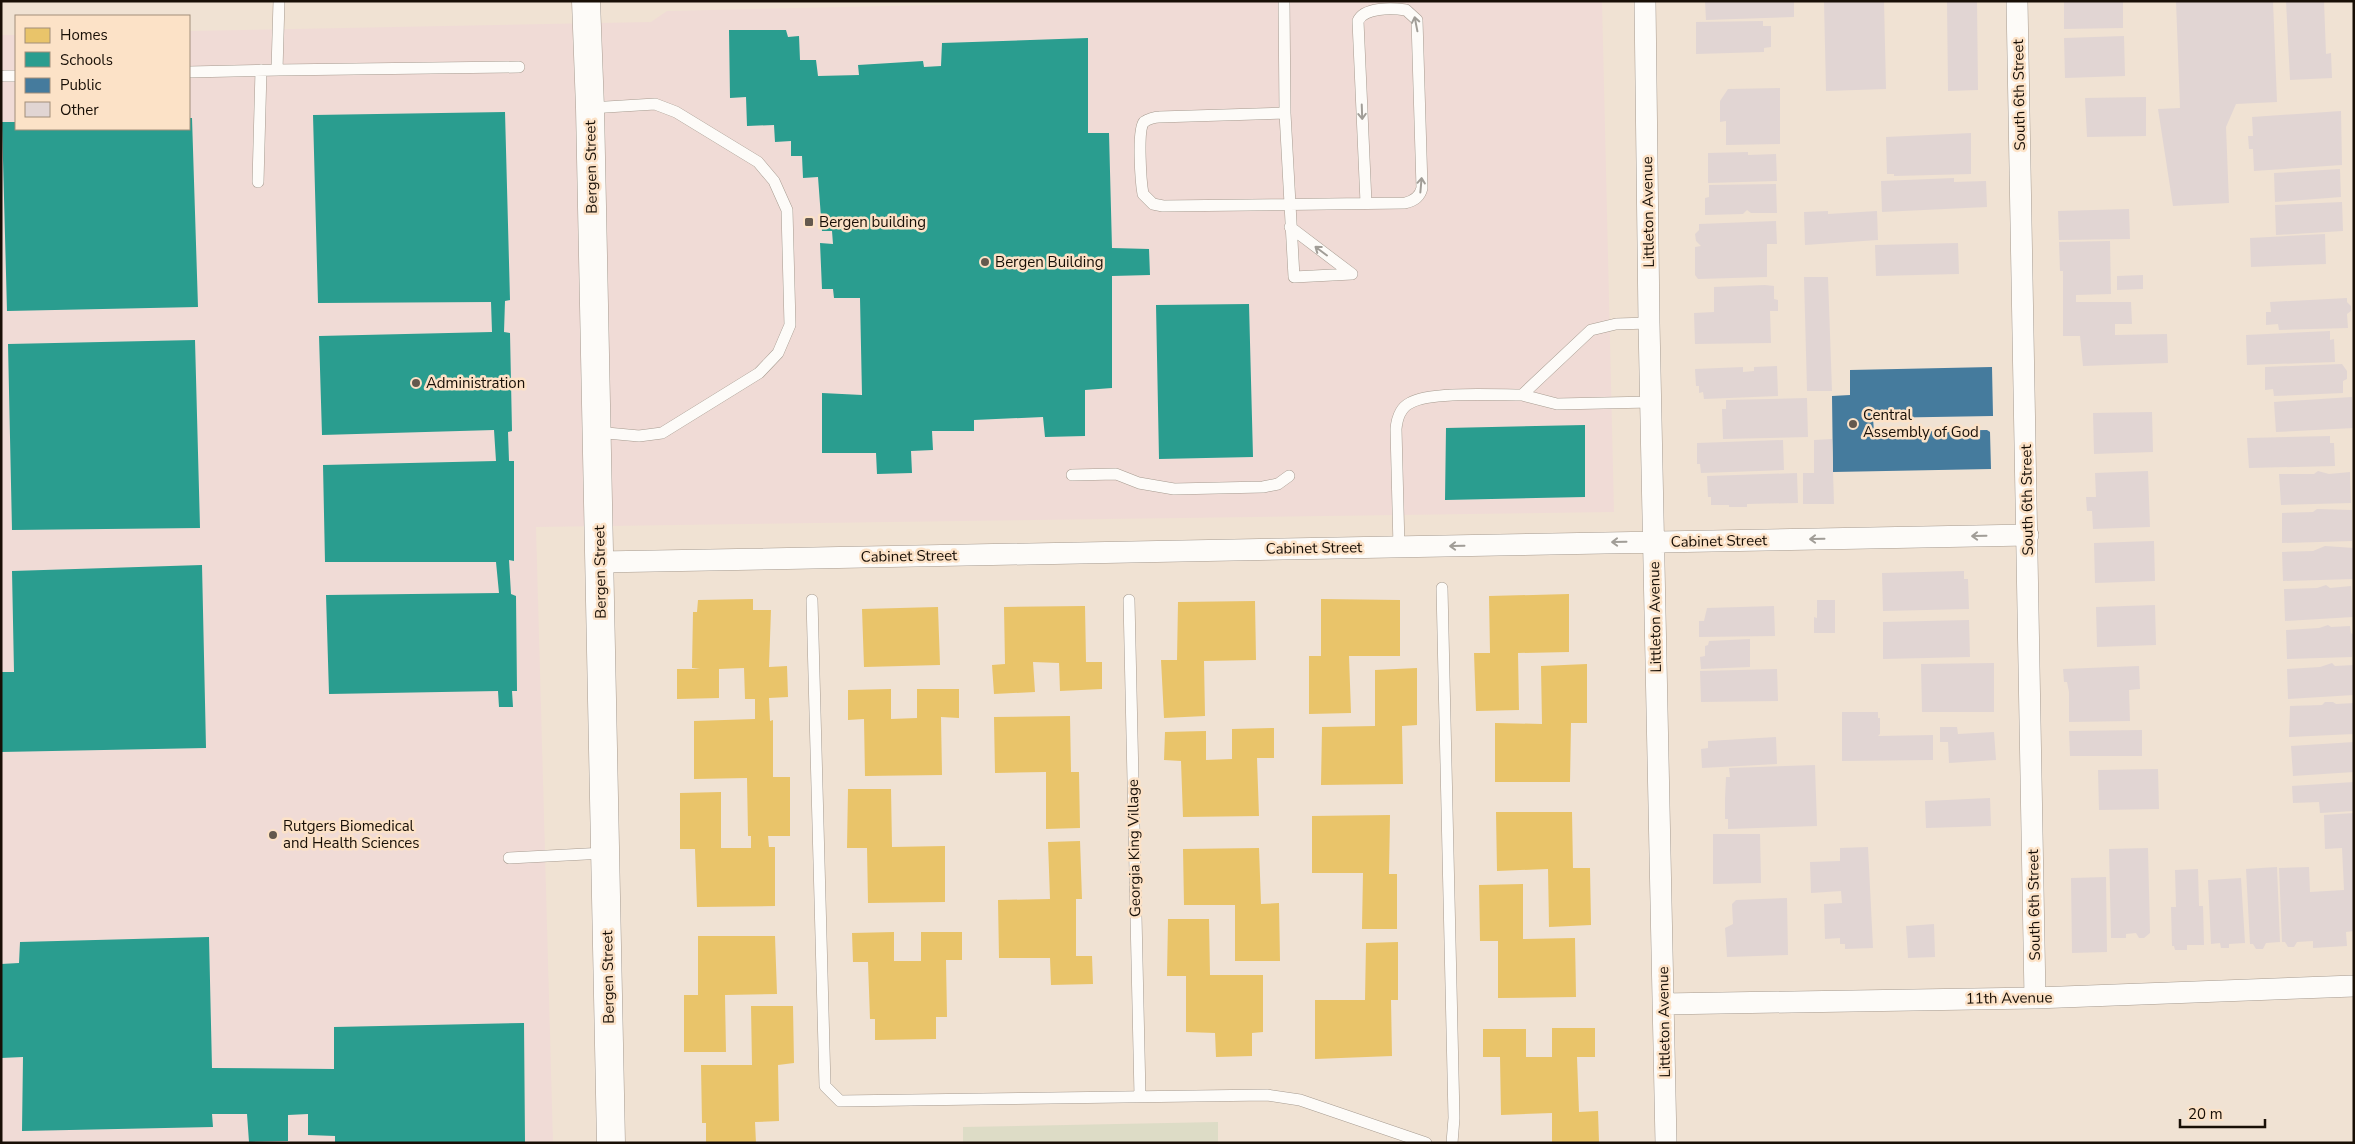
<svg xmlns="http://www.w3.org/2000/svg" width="2355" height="1144" font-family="'Nunito Sans',sans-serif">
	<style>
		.commercial { fill: #f0dbd6 }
		.green { fill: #dddcc6 }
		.homes { fill: #e9c46a }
		.schools { fill: #2a9d8f }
		.public { fill: #457b9d }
		.building { fill: #e1d5d3 }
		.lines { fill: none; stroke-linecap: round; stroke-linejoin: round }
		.lane-casing { stroke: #a69b90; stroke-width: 12 }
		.street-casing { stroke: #a69b90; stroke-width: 22 }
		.secondary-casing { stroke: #a69b90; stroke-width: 29 }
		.lane { stroke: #fdfbf8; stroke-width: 11 }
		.street { stroke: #fdfbf8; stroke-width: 21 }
		.secondary { stroke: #fdfbf8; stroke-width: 28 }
		.oneway { stroke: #a19d97 }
		.poi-dot { fill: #64594e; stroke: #fce2c7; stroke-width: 2 }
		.labels { text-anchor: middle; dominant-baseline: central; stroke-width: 5; stroke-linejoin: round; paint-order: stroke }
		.street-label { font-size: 15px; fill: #180f06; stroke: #fce2c7 }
		.poi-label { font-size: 15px; fill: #180f06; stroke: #fce2c7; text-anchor: start }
	</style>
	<rect width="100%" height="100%" fill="#f0e2d3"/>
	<!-- commercial -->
	<path class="commercial" d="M1113,1H1602L1614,512L536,527L553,1143H1V35H16V129H189V31L651,22L667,11Z"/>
	<!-- green -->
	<path class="green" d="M1218,1122V1143H963V1127Z"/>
	<!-- homes -->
	<path class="homes" d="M1569,594V652L1518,653L1519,710L1476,711L1474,653H1490L1489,596Z
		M753,599V610H771L769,667L787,666L788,697L769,698L770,721L773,720V777H790V836H768L769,847H775V906L697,907L695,849H680V793L721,792V848H751V836H748L747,778L694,779V721L755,719V699H745L744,668L719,669V698L677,699V669H700L692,668L693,612H697L698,600Z
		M1321,599L1400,600V656H1349L1351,713L1309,714V656H1321Z
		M1255,601L1256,660L1204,661L1205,716L1164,718L1161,660H1177L1178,602Z
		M1085,606L1086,662H1102V689L1060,691L1059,663L1033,662L1035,692L994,694L992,665L1005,664L1004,607Z
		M938,607L940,665L864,667L862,609Z
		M1587,664V723H1571L1570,782H1495V723L1542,724L1541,666Z
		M1417,668V725L1402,726L1403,784L1321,785L1322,727L1375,726V670Z
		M891,689V719L917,718V689H959V718L941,717L942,775L865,776L864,719L848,720V690Z
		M1070,716L1071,772H1079L1080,828L1046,829V772L995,773L994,717Z
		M1274,728V758H1257L1259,816L1183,817L1181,761L1164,760L1165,732L1206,731V760L1232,759V729Z
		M848,789H891L892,847L945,846V902L868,903L867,848H847Z
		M1496,812H1572L1573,868H1590L1591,925L1549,927L1548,869L1497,871Z
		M1390,815L1389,874H1397V929H1362L1363,873H1312V816Z
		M1080,841L1082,899H1076V956H1092L1093,984L1051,985L1050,958H999L998,900L1050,899L1048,842Z
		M1259,848L1261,904L1279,903L1280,961H1235V905H1184L1183,849Z
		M1523,884V939L1575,938L1576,997L1498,998V941H1480L1479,885Z
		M1168,919H1209L1210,975H1263V1032L1252,1033V1056L1216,1057L1215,1033L1186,1032V976H1167Z
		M894,932V961H921V932H962V960H946L947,1017H936V1039L875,1040V1019H870L868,962H853L852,933Z
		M698,936H775L777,994L725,995L726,1052H684V995H698Z
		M1398,942V1000H1391L1392,1056L1315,1059V1000H1365L1366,943Z
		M751,1006H793L794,1063L778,1065L779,1121L755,1122L756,1143H706V1123H702L701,1065H752Z
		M1552,1028H1595V1057H1577L1579,1112L1598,1111L1599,1142L1552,1143V1113L1501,1115L1500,1057H1483V1029H1526V1057H1552Z"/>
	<!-- schools -->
	<path class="schools" d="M729,30H786L788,37L799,36L800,60H816L818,76L859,75L858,65L923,61L924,67L941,66L942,43L1088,38V133H1109L1112,248L1149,249L1150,275L1112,276V388L1085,390V436L1045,437L1043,417L974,420V431H932L933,450L911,451L912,473L877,474L876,453H822V393L862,395L860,298H834L833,289H822L820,243L833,244L832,231H822L818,177L803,178L802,156H791V141L775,142L774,125L747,126L746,97L730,98Z
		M505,112L510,300L505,301L504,332L510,333L512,431L508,432L509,461H514V561L509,560L511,594L516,596L517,691H512L513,707H499L498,691L329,694L326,595L499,593L496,562H325L323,465L496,461L494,430L322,435L319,336L492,332L491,302L318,303L313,115Z
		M189,118H192L198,307L7,311L2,122H16V129H189Z
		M1249,304L1253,457L1159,459L1156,305Z
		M195,340L200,528L12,530L8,344Z
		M1585,425V497L1445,500L1446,428Z
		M202,565L206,748L1,752V672H14L12,571Z
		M209,937L212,1068L334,1069V1027L524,1023L525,1143H335V1136L308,1135V1114L288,1115V1141L249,1142L247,1114H212L213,1127L22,1131L23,1057L1,1058V964L19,963L20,942Z"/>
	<!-- public -->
	<path class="public" d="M1992,367L1993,416L1873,418L1874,432L1987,430L1990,432L1991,469L1833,472L1832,396L1850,395V370Z"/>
	<!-- building -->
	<path class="building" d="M1705,1H1794V17L1706,20Z
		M1824,1H1884L1886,89L1826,91Z
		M1950,1H1977L1978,90L1948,91L1947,2Z
		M2064,1H2123V28L2064,29Z
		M2176,1H2273L2277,102L2236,104L2226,127L2229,203L2173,206L2158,109L2180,108Z
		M2286,1H2324L2326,54L2331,53L2332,78L2290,80Z
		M1763,21V26H1771V47L1764,48V52L1696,54V22Z
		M2124,36L2125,76L2065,78L2064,38Z
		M1780,88V144L1726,145V121L1720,122V101L1728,89Z
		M2146,97V136L2087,137L2085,98Z
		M2341,111L2342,165L2254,171L2253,149H2249L2248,136H2253L2252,117Z
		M1971,133V174L1894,176V174H1887L1886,137Z
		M1748,152V155L1776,154L1777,181L1708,183V153Z
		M2340,169L2341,197L2275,202L2274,173Z
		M1954,178V182L1986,181L1987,207L1882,212L1881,181Z
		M1776,184L1777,213H1751L1747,210L1743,214L1705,215V198L1709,197V185Z
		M2342,202L2343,231L2276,235L2275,205Z
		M2129,209L2130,239L2059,240L2058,211Z
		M1828,211V214L1877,211L1878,240L1805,245L1804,212Z
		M1776,221L1777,244H1767V277L1698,279L1695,275V247L1701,246L1696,241L1695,234L1699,230V224Z
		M2325,234L2326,264L2251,267L2250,238Z
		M2110,241L2111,294L2076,295V302H2131L2132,324H2115V335L2167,334L2168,363L2083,366L2080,336H2063V271H2060L2059,242Z
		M1958,243L1959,274L1876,276L1875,245Z
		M2143,275V289L2117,290V276Z
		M1804,277H1828L1832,391H1807Z
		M1765,285L1774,286V299L1778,300V311H1770L1771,343L1695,344L1694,313L1714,312V287Z
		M2347,298V302L2351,306V311L2347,314L2348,328L2279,330L2278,324L2266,325V312H2271L2270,302Z
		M2330,331V340L2334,339L2335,362L2247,365L2246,335Z
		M2342,364L2347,371V379L2343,381V393L2274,396L2273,389L2265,390V367Z
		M1777,366L1778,396L1704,399L1703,392L1699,393V386H1696L1695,369L1743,367V372L1754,371V367Z
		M2352,397L2354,428L2276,432L2274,402Z
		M1807,398L1808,437L1723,439L1722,409H1726V400Z
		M2152,412L2153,452L2094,454L2093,413Z
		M2330,436V443H2334L2335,466L2249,468L2247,438Z
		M1832,439L1834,504H1803V473H1814V440Z
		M1783,440L1784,470L1701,473L1700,464H1697V443Z
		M2148,471L2150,527L2093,529L2092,511H2087L2086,497H2096L2095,473Z
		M2318,471L2329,474L2350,472L2351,503L2281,505L2279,474H2314Z
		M1797,473L1798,503L1747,504V507H1729V505H1711V497H1708L1707,476Z
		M2317,509L2352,510V541L2282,543V513L2313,512Z
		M2154,541L2155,581L2095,583L2094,543Z
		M2325,546L2354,548V579L2283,581L2282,552L2313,551Z
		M1964,571V579H1968L1969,609L1883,611L1882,573Z
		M2326,585L2330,588L2351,586L2353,617L2285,621L2284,589L2317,588Z
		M1817,600H1835V633H1814V617L1817,618Z
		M2155,605L2156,645L2097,647L2096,607Z
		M1774,606L1775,636L1699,637V621H1704L1707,608Z
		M1969,620L1970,657L1883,659V622Z
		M2328,625L2331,627L2350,626L2351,633L2354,635L2352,657L2287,659L2286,630L2319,628Z
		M1750,639V667L1701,669L1700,657L1705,656V646L1708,645L1709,641Z
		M1994,663V712H1922L1921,664Z
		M2332,663L2335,666L2354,665V695L2288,699L2287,669L2320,667Z
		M2139,666L2140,689L2129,690L2130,721L2069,722V692L2067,682H2064L2063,669Z
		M1777,669L1778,701L1701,702L1700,671Z
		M2325,702H2333L2336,704L2354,703V734L2289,737L2290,706L2322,705Z
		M1842,712H1878V718H1880V734L1878,736L1933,735V760L1842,761Z
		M1940,727H1957L1958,734L1994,732L1996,760L1949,763L1948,742H1940Z
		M2142,730V756H2070L2069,731Z
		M1776,737L1777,764L1702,768L1701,749L1708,748V741Z
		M2354,742V772L2293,776L2291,746Z
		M1815,765L1817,826L1728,829V819H1725V799L1726,777H1730L1729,768Z
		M2158,769L2159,809L2099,810L2098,770Z
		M2354,782V811L2320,813L2319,802L2293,803L2292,786Z
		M1990,798L1991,826L1926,828L1925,801Z
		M2354,813V931L2346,932L2347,946L2313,948V941L2297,942L2294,947H2288L2285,942H2282L2279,868L2309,867L2310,892L2344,890L2342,848L2325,849L2324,815Z
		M1713,834H1760L1761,883L1713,884Z
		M1868,847L1873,948L1845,949V944H1840V938L1825,939L1824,904L1842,903L1841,891L1811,893L1810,862L1840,861V848Z
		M2148,848L2150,933L2144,938H2139L2136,933L2126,934V938H2111L2109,849Z
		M2277,867L2280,942L2266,943L2263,949H2256L2253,944H2250L2246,869Z
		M2198,869L2199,906H2203L2204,945H2187V950H2175L2174,946H2172L2171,907H2176L2175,870Z
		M2106,877L2107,952L2072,953L2071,878Z
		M2241,878L2245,943L2229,944V948H2221L2220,943L2211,944L2208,880Z
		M1787,898L1788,955L1727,957L1725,928L1733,924L1732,904L1736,900Z
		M1934,924L1935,957L1908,958L1906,926Z"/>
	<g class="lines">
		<defs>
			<path id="lane" d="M279,1L277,70L519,67
				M1284,1L1285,113L1294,277L1352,274
				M189,72L279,70
				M4,76H16
				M590,108L655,104L676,112L758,162L774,181L787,210L790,325L778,353L759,373L662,433L639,436L596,432
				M1285,113L1159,117C1155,117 1148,119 1144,122C1137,130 1141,183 1143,194L1153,204L1163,206L1405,203C1414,201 1420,197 1422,188L1417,20L1406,10C1392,8 1364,7 1358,21L1366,203
				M258,182L261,70
				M1290,227L1352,274
				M1522,395L1557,404L1651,402
				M1072,475L1116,474L1139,483L1174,489L1263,487L1278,484L1289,476
				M1399,547L1396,429C1397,418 1400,408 1410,403C1429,391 1497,395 1522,395L1591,330L1616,324L1649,323
				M1442,588L1454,1118L1452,1143
				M812,600L825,1086L840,1101L1267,1095L1300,1100L1426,1143
				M1129,600L1140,1096
				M509,858L605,853"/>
			<path id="street" d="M1645,1L1649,323L1666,1143
				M2017,1L2035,998
				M600,562L2028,535
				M1663,1004L2035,998L2354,986"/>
			<path id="secondary" d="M586,1L590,108L611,1143"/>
		</defs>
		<!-- lane casing -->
		<use href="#lane" class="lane-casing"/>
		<!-- street casing -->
		<use href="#street" class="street-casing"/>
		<!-- secondary casing -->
		<use href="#secondary" class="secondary-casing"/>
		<!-- lane -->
		<use href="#lane" class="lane"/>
		<!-- street -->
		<use href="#street" class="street"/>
		<!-- secondary -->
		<use href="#secondary" class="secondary"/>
	</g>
	<!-- one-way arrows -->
	<defs><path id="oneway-shaft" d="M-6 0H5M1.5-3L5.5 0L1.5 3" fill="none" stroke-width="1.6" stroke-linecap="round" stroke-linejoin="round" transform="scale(1.25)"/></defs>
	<g class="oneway">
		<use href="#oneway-shaft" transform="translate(1416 24) rotate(-101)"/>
		<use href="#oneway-shaft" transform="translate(1362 112) rotate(88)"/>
		<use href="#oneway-shaft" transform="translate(1421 185) rotate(-85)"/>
		<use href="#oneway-shaft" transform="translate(1321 251) rotate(-143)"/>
		<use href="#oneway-shaft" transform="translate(1979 536) rotate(179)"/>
		<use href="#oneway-shaft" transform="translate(1817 539) rotate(179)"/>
		<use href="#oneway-shaft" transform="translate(1619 542) rotate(179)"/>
		<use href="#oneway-shaft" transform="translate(1457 546) rotate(179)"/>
	</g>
	<!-- markers -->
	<g class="poi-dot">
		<rect x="804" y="217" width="10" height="10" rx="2.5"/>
		<circle cx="985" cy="262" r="5"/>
		<circle cx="416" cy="383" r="5"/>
		<circle cx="1853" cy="424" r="5"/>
		<circle cx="273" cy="835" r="5"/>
	</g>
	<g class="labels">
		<!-- street labels -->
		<g class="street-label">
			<text transform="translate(2019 95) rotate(-91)">South 6th Street</text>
			<text transform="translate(591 167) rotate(-91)">Bergen Street</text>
			<text transform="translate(1648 212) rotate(-91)">Littleton Avenue</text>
			<text transform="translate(2027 500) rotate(-91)">South 6th Street</text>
			<text transform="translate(1719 541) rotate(-1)">Cabinet Street</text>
			<text transform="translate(1314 548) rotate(-1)">Cabinet Street</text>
			<text transform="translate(909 556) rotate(-1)">Cabinet Street</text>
			<text transform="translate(600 572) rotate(-91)">Bergen Street</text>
			<text transform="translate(1655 617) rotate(-91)">Littleton Avenue</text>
			<text transform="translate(1134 848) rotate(-91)">Georgia King Village</text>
			<text transform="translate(2034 905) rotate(-91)">South 6th Street</text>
			<text transform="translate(608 977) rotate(-91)">Bergen Street</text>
			<text transform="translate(2009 998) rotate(-1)">11th Avenue</text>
			<text transform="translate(1664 1022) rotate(-91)">Littleton Avenue</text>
		</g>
		<!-- poi labels -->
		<g class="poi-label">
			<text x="819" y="222">Bergen building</text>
			<text x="995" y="262">Bergen Building</text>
			<text x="426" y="383">Administration</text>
			<text x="1863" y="415">Central<tspan x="1863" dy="17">Assembly of God</tspan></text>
			<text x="283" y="826">Rutgers Biomedical<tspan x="283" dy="17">and Health Sciences</tspan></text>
		</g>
	</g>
	<!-- border -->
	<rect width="2355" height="1144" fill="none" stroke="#180f06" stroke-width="5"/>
	<!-- legend -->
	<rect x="15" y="15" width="175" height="115" fill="#fce2c7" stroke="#a18e7a"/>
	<rect x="25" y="28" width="25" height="15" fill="#e9c46a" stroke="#a18e7a"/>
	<text x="60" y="40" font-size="15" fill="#180f06">Homes</text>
	<rect x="25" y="52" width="25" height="15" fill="#2a9d8f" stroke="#a18e7a"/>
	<text x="60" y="65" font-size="15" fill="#180f06">Schools</text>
	<rect x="25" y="78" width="25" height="15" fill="#457b9d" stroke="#a18e7a"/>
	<text x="60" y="90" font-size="15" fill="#180f06">Public</text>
	<rect x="25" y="102" width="25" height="15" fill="#e1d5d3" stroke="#a18e7a"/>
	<text x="60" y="115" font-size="15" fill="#180f06">Other</text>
	<!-- scale -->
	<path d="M2180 1119v8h85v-8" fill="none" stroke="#180f06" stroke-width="2.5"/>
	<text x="2188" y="1119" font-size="15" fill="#180f06" stroke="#fce2c7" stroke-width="4" paint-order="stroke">20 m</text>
</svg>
